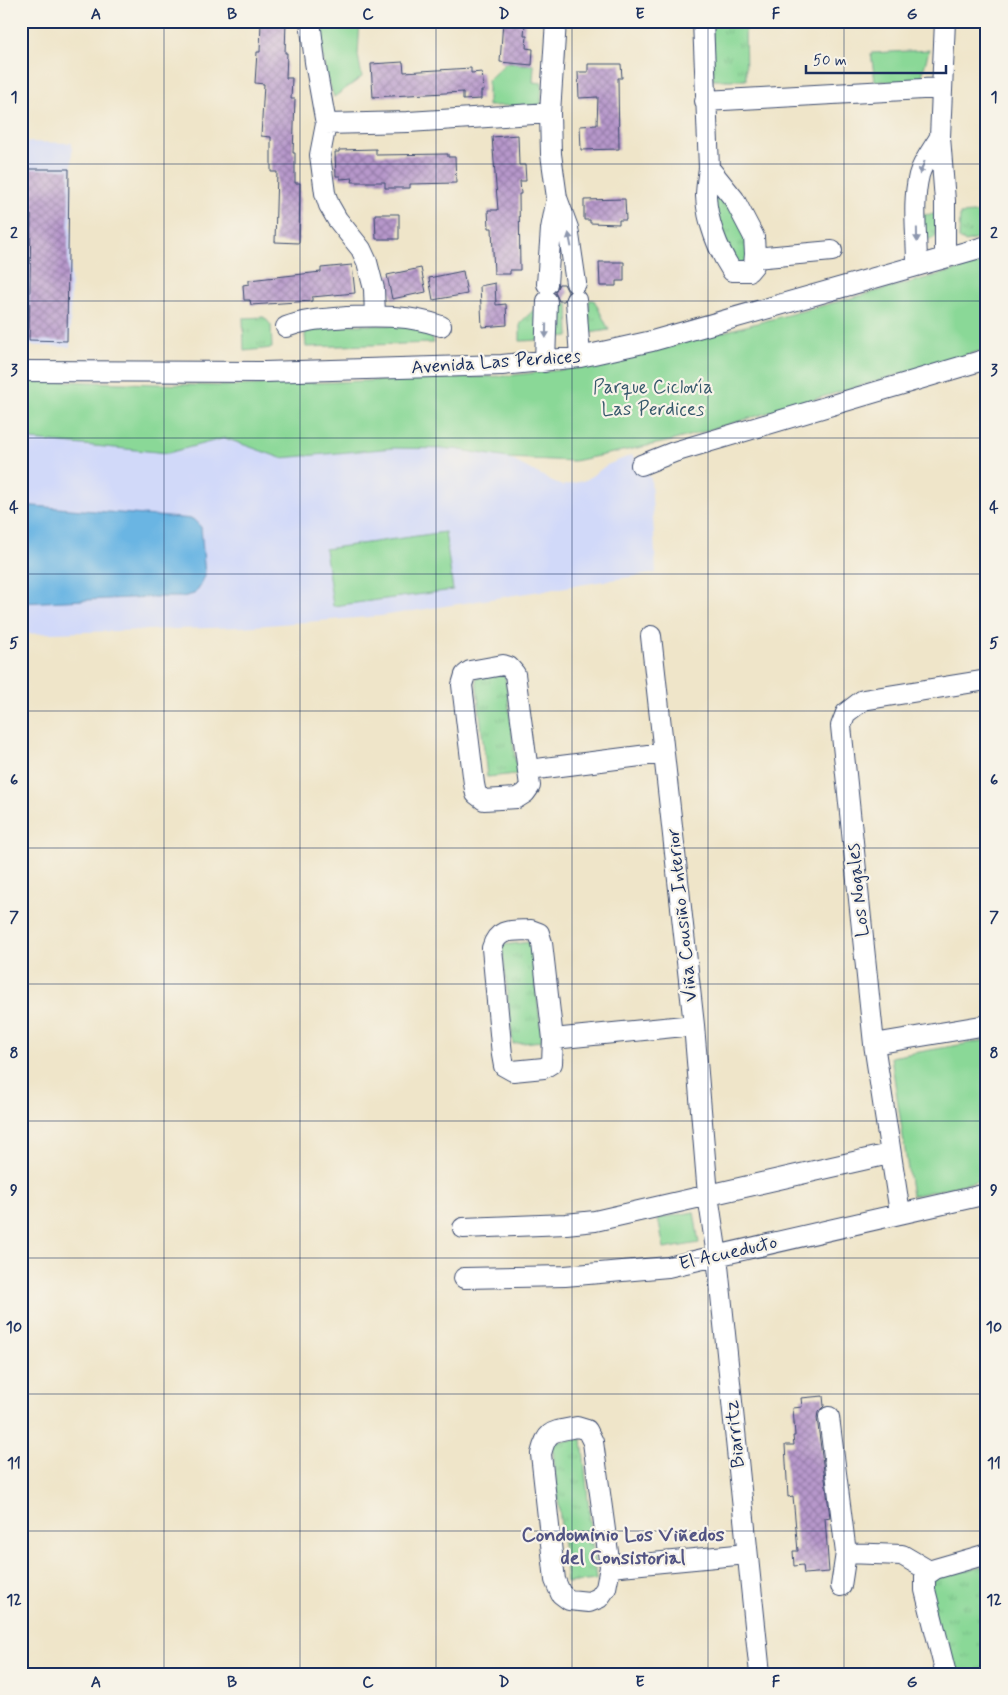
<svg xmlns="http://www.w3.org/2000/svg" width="1008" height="1695" font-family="Mynerve,sans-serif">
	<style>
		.built { fill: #d1d9f9 }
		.grass { fill: url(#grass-tufts); stroke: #52847a }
		.green { fill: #8ad897; stroke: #52847a }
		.water { fill: #6ab5e3; stroke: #4272a0 }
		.building { fill: url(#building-cross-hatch) }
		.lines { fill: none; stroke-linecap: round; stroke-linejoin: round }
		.minor-casing { stroke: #3b4a6e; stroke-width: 22 }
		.minor { stroke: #fff; stroke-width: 20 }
		.oneway { fill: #8d97ae }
		.grid { fill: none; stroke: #1b2f5e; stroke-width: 1; stroke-opacity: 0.55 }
		.labels { text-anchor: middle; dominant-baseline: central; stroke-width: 4.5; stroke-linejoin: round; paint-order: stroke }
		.street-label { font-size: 19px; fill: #1b2f5e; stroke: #f7f3e8 }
		.park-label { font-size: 19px; fill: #37596c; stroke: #f7f3e8 }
		.neighbourhood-label { font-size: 20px; font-weight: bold; fill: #525484; stroke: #f7f3e8 }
		.neatline { fill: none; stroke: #1b2f5e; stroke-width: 2 }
		.grid-label { font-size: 16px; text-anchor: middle; font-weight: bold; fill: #1b2f5e }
	</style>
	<defs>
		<pattern id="grass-tufts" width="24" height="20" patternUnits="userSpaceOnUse" patternTransform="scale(1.25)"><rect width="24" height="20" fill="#8ad897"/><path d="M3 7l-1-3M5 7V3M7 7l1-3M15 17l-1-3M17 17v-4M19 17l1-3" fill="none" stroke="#76ba85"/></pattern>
		<pattern id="building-cross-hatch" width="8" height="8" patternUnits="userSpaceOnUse" patternTransform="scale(1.25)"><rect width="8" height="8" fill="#b798cb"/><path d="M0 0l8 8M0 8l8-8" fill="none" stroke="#947ca8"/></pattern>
	</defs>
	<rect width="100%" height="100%" fill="#f7f3e8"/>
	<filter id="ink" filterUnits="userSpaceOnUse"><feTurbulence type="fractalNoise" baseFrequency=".02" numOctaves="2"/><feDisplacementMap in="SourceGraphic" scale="10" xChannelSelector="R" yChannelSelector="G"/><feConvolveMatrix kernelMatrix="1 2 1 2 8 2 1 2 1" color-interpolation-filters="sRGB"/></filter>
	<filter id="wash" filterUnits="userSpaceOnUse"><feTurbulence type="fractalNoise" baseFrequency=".0096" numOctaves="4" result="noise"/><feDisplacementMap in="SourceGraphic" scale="20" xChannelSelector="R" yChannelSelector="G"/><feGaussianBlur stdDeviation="1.12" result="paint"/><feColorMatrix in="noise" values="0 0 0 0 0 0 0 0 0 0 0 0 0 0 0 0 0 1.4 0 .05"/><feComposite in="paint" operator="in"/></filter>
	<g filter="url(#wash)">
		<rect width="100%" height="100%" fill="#efe5c9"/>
		<!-- built -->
		<path class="built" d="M21,142L72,143L70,347L21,345Z
			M225,438L281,458L393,448L455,449L508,458L562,486L586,480L607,465L632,455L651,479L656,573L381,616L241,627L21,634V439L168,453Z"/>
		<!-- grass -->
		<path class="grass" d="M712,21H745L746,80H713Z
			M722,193L741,219L751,257L745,264H735L728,252L713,198Z
			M987,212V236L966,242L959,238L960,214Z
			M935,214L936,237L923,241L917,215Z
			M589,300H594L609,330L589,333Z
			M568,303L569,336L555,337L554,304Z
			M539,305L540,340L520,341V323Z
			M264,317L271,325L272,348L244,351L243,318Z
			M505,675L517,774L487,777L476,678Z
			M531,942L542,1041L513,1044L502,945Z
			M582,1439L596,1580L567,1583L552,1442Z
			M987,1566V1674H946L926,1579Z"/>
		<!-- green -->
		<path class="green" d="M317,21H360L358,55L362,77L334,97L326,75Z
			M929,50L920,83L875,81L871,53Z
			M506,63L534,65L533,82L542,83L541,105L488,106V80Z
			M987,262V349L671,441L574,461L508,458L455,449L393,448L281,458L225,438L168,453L21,439V380L225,386L505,376L560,370L648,352Z
			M308,325H422L431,333L434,343L306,347L305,335Z
			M445,532L453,590L333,606L325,549Z
			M987,1040V1179L912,1196L891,1057Z
			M694,1212L699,1243L664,1249L658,1218Z"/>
		<!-- water -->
		<path class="water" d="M21,505L193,519L201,527L205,576L199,588L194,594L182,597H150L21,603Z"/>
		<g id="blocks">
			<!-- building -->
			<path class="building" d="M261,21H286L285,53H287L286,78H292L291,99H295L293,153H295V183H300L299,243L275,242L277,172H271V137L261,136L264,84L255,83L257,52H260Z
				M503,21L525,23L524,36H527L526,48L533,49L532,65L500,62Z
				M403,62L404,72L471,68V73L482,72L484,91H481V99L463,100V92L373,97L371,64Z
				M588,64H621L622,78H618L619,149L581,150L580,126L597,125L598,97L579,98L578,72H588Z
				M518,135L519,165H525L526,181H520L521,194H519L520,270H510V274H494L492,228H489L488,210H498L492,137Z
				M376,149V155L448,154V157H455L456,183L410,184V188H385V182H352L353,178L340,179V176H336L335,152H339V150Z
				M21,169H69L67,341L29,340L31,215H21Z
				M625,199L626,220H619V224L590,223V220H584V200Z
				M375,214H399V239H376Z
				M599,262H624V281H616V286H600Z
				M352,265L355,293L312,297V301L251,305L250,300H244L243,285L249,284V280L321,272V268Z
				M421,268L426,292L392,299L387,275Z
				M463,271L467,294L433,300L429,278Z
				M495,283L496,305L506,304L507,325L482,327L480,286Z
				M559,284H564L568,292L564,301H559L555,292Z
				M823,1396L824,1406L818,1412L817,1418L830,1517L825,1518L829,1572L804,1574L803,1565L794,1566L793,1551H798L793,1496L788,1497L785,1445H794L793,1436H795L793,1408L802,1407L801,1398Z"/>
		</g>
	</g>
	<g filter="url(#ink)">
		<use href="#blocks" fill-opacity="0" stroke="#3b4a6e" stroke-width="1"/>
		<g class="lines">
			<defs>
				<path id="minor" d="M310,21L315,62L326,124L320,155L325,193L329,205L337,219L361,249L367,262L374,289L375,316
					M556,21L550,113L551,154L557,198L568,228L576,283
					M703,21L709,168L734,199L754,237L755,254L754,265L749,271H732C718,250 707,221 706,196C706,187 708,177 709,168
					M705,101L941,88
					M326,124L408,122L550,113
					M755,258L832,251
					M945,258V201L940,137L945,21
					M917,265C917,236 912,203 919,175C923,161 933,149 940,137
					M547,284L551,229L557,198
					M576,300L580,357
					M286,327C306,319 325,319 347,317C379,316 410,315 441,326
					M545,362L547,301
					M21,371L264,372L502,365L580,357L652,341L987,246
					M641,465L674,452L987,359
					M651,636L694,1025L708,1195L717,1256L760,1674
					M503,665L509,667L515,674L530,786L525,793L517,798L484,800L476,794L474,784L462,685L465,675L470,671Z
					M529,770L664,753
					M531,930L539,933L542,943L553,1039L552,1063L544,1068L513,1071L504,1066L502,1055L492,948C498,927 513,931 531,930Z
					M553,1039L694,1025
					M874,1044L987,1025
					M900,1213L874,1044L841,726L846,713L863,700L987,680
					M463,1228L566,1224L595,1221L889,1154
					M464,1278L565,1276L668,1267L987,1194
					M829,1417L846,1553L841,1586
					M577,1427L587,1430L593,1442L610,1567L606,1588L599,1598L589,1602L569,1600L561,1594L555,1580L541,1454C547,1429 553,1432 577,1427Z
					M846,1553L902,1555L931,1572
					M610,1567L747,1554
					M946,1674L925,1590V1576L935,1569L987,1554"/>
			</defs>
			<!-- minor casing -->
			<use href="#minor" class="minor-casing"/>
			<!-- minor -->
			<use href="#minor" class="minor"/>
		</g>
		<!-- one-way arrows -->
		<defs><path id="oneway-solid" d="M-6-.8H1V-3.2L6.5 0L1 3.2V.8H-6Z" transform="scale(1.25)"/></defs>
		<g class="oneway">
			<use href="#oneway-solid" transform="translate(922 168) rotate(111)"/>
			<use href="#oneway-solid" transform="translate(917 235) rotate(89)"/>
			<use href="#oneway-solid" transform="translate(570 240) rotate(-101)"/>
			<use href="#oneway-solid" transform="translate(546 331) rotate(91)"/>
		</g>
	</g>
	<!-- grid -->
	<path class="grid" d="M164,21V1674M300,21V1674M436,21V1674M572,21V1674M708,21V1674M844,21V1674M21,164H987M21,301H987M21,438H987M21,574H987M21,711H987M21,848H987M21,984H987M21,1121H987M21,1258H987M21,1394H987M21,1531H987"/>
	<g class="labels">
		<!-- street labels -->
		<g class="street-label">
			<text transform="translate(496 362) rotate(-4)">Avenida Las Perdices</text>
			<text transform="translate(858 890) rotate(-96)">Los Nogales</text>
			<text transform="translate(682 915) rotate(-96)">Viña Cousiño Interior</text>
			<text transform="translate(728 1253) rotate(-13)">El Acueducto</text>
			<text transform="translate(735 1434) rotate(-96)">Biarritz</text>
		</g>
		<!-- park labels -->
		<g class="park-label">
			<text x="653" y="387">Parque Ciclovía<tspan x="653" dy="22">Las Perdices</tspan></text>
		</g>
		<!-- neighbourhood labels -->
		<g class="neighbourhood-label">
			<text x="623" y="1535">Condominio Los Viñedos<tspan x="623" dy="23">del Consistorial</tspan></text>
		</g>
	</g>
	<!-- margin -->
	<rect width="1008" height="1695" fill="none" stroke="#f7f3e8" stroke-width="55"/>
	<!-- scale -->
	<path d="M806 65v8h140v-8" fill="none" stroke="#1b2f5e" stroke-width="2.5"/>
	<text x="813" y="65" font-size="15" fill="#1b2f5e" stroke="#f7f3e8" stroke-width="4" paint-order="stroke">50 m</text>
	<rect x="28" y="28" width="952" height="1640" class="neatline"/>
	<g class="grid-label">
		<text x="96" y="19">A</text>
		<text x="232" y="19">B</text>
		<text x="368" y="19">C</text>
		<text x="504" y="19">D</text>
		<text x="640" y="19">E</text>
		<text x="776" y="19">F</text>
		<text x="912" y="19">G</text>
		<text x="14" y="102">1</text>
		<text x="994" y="102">1</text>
		<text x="14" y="238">2</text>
		<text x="994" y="238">2</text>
		<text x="14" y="375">3</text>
		<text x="994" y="375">3</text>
		<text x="14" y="512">4</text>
		<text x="994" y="512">4</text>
		<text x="14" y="648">5</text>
		<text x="994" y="648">5</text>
		<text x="14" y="785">6</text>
		<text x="994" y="785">6</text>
		<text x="14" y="922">7</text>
		<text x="994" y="922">7</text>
		<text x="14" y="1058">8</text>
		<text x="994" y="1058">8</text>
		<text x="14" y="1195">9</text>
		<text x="994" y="1195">9</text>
		<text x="14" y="1332">10</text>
		<text x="994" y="1332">10</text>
		<text x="14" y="1468">11</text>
		<text x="994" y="1468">11</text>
		<text x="14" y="1605">12</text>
		<text x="994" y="1605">12</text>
		<text x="96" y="1687">A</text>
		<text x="232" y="1687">B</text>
		<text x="368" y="1687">C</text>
		<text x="504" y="1687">D</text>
		<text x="640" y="1687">E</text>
		<text x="776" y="1687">F</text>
		<text x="912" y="1687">G</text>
	</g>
</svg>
